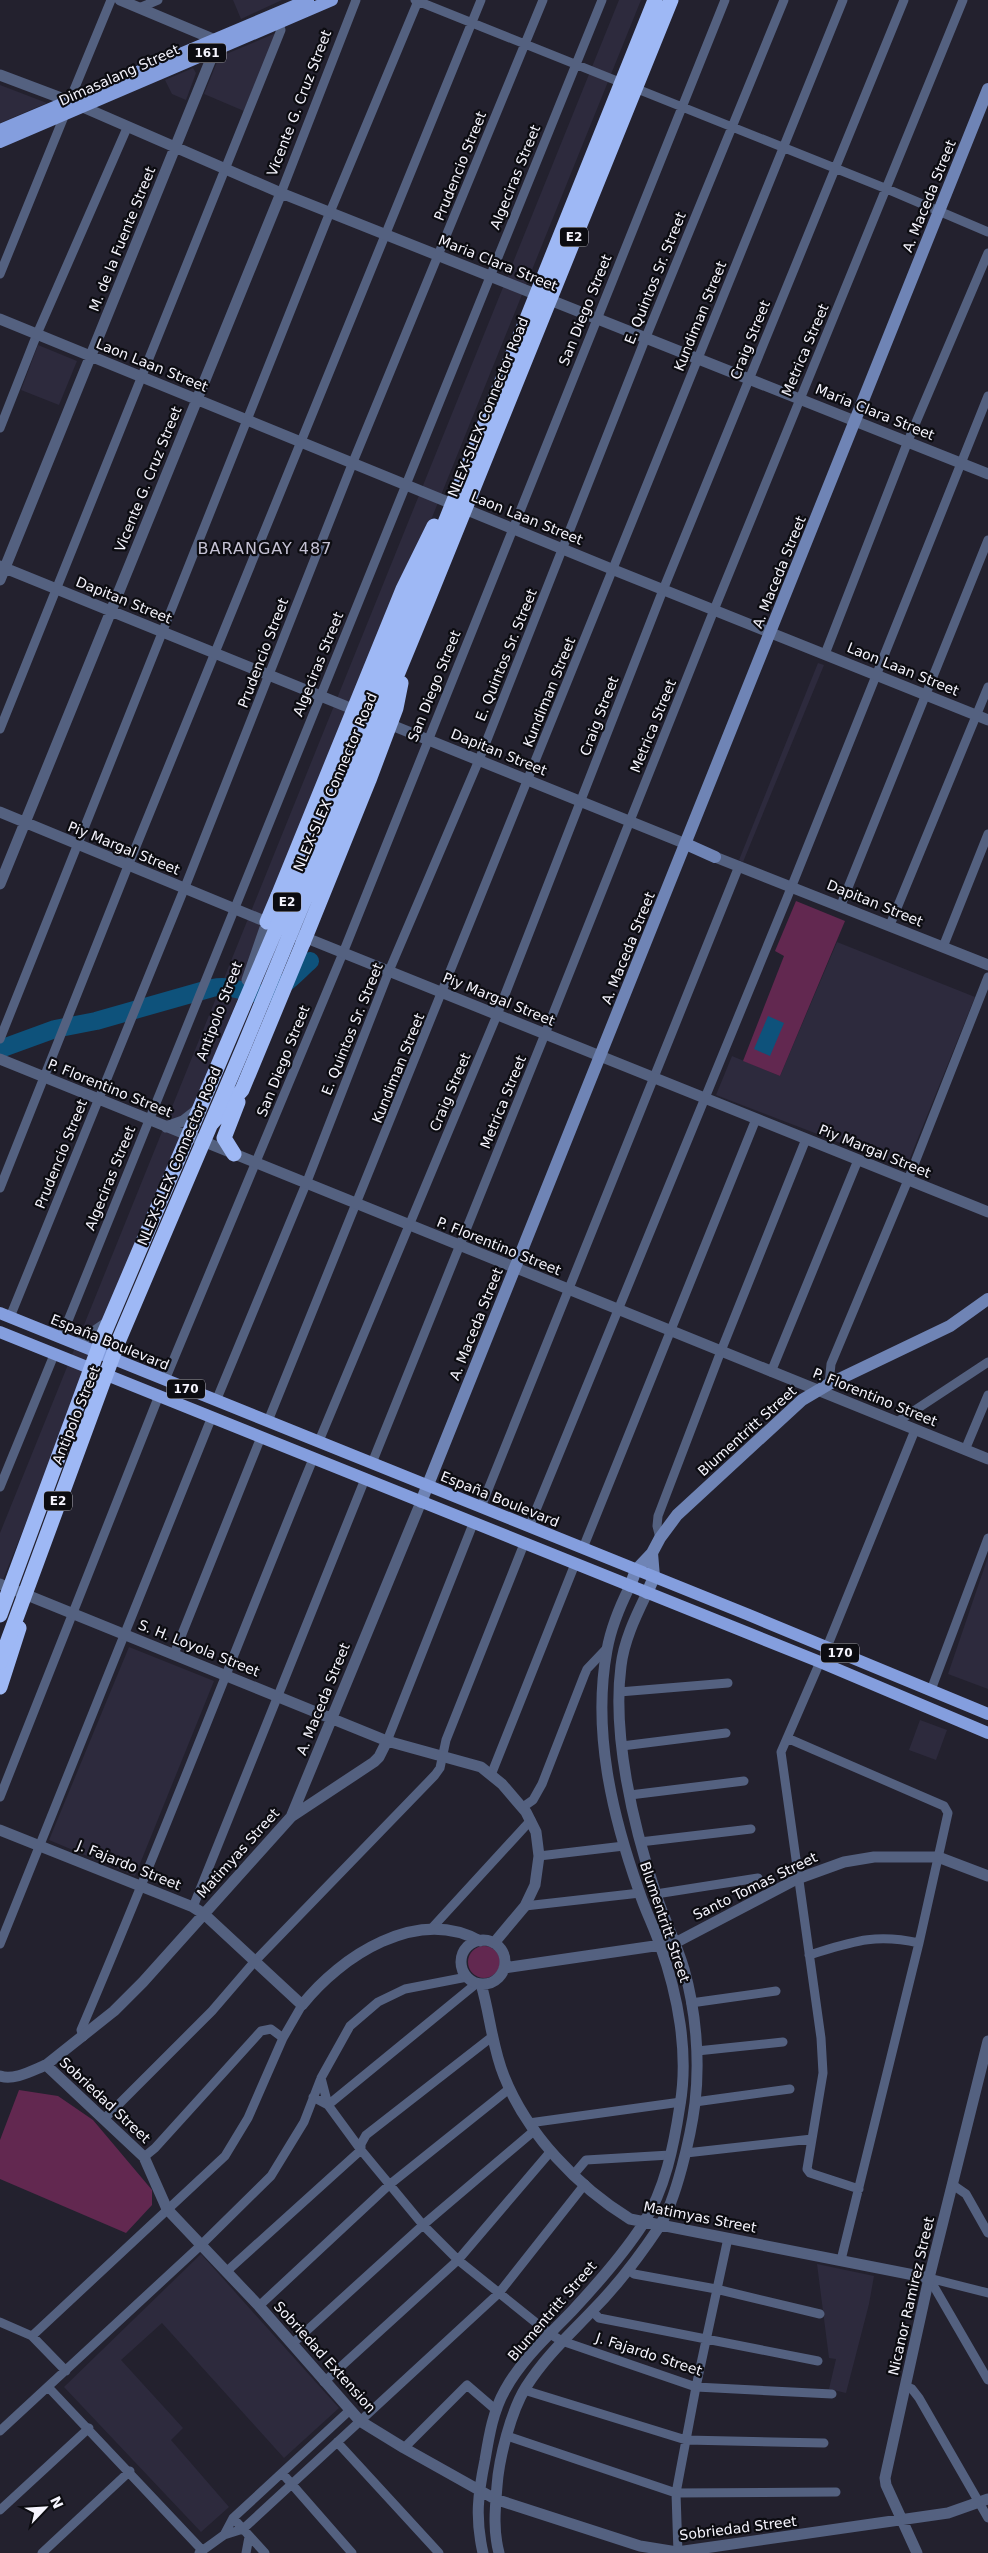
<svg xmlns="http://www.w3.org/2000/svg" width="988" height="2553" font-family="'DejaVu Sans',sans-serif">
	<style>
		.built { fill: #2d2a3d }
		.green { fill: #622850 }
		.water { fill: #0e527b }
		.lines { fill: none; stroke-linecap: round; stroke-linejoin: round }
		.river { stroke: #0e527b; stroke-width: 18 }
		.minor { stroke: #546180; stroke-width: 9 }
		.tertiary { stroke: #546180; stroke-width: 11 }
		.secondary { stroke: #6f84b5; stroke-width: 12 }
		.primary { stroke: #849ede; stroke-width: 12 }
		.motorway { stroke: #9eb8f5; stroke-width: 15 }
		.motorway-bridge { stroke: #9eb8f5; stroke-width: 15 }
		.labels { text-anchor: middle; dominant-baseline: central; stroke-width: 4.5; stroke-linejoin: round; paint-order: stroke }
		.shield { fill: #0c0c11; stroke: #afaeb6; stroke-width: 1 }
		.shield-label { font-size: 12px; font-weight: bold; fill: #f5f4fd }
		.street-label { font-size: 14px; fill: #f5f4fd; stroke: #0c0c11 }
		.quarter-label { font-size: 16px; letter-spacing: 1px; fill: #c4c1d3; stroke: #0c0c11 }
	</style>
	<rect width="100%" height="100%" fill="#23212e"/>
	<!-- built -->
	<path class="built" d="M233,0H282L241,19Z
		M619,0H641L0,1587V1533Z
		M276,33L244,111L204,94L219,57Z
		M193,68L196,73L186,100L172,94L165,80Z
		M0,85L47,103L0,123Z
		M38,345L77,361L59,405L21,390Z
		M818,663L824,665L743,862L739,860Z
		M837,942L975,997L906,1168L716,1095L732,1056L780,1076Z
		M988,1557V1689L948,1674Z
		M129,1647L214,1681L135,1876L49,1840Z
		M920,1720L947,1730L936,1760L909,1750Z
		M201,2254L339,2408L284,2458L162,2323L121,2360L183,2428L171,2440L229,2507L201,2532L64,2387Z
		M817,2264L874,2276L869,2304L846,2393L829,2389L836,2359L829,2358Z"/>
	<!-- green -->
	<path class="green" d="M796,901L845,921L780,1076L743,1061L784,956L775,951Z
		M468 1962a16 16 0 1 1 32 0a16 16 0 1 1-32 0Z
		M19,2090L58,2096L93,2120L152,2190V2205L126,2233L0,2179V2140Z"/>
	<!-- water -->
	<path class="water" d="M768,1016L784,1023L770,1056L754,1049Z"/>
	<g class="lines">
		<!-- river -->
		<path class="river" d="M0,1049L55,1029L96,1021L212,988C234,984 244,994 262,994C280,993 297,972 310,961"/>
		<!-- minor -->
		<path class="minor" d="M415,0L887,189L988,232
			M139,8L158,0
			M69,102L111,0
			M281,193L356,0
			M0,274L65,114
			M0,428L37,334L127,128
			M825,654L908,441L988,253
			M0,729L281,30L279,23
			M841,905L988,540
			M890,925L988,687
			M943,947L988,834
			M0,1039L328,217L418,1
			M0,1188L128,866L481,0
			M10,1317L187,882L353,462L543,0
			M61,1338L602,0
			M771,1372L858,1160
			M165,1380L343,953L725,0
			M829,1384L831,1364L908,1180L988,977
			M216,1401L306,1184L389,971L479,760L646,337L784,0
			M268,1421L843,0
			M897,1422L988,1362
			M319,1441L497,1015L663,590L904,0
			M965,1450L988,1395
			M372,1463L545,1034L714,610L963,0
			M0,1487L54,1355
			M481,1507L739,866
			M529,1527L787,898L988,396
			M660,1538L657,1526L658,1516L721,1351L806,1139
			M583,1548L756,1119
			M827,1647L915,1430
			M174,1654L261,1437
			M820,1662L781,1752L821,2038L823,2073L807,2169L810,2173L859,2189
			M931,1690L988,1538
			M619,1692L728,1683
			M787,1738L944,1806L948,1813L919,1943L841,2260
			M387,1741L473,1524
			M622,1746L726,1733
			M491,1775L575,1564
			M630,1795L744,1781
			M0,1797L158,1398
			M523,1807L533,1800L542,1784L584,1676L587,1669L607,1648
			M640,1842L751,1829
			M539,1856L624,1846
			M656,1894L758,1878
			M525,1906L640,1893
			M193,1907L365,1479
			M431,1929L531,1820
			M0,1944L211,1419
			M809,1955C852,1942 874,1933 919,1943
			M691,2003L776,1991
			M83,2037L81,2030C162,1841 235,1649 313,1459
			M697,2051L783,2042
			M321,2078L328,2105L477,1983
			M313,2097L328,2105L361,2150L423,2225L458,2260L550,2334L562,2341L696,2387L832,2394
			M695,2102L790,2089
			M105,2118L212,2011L255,1961L435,1775L440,1768L446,1740L524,1544
			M529,2123L681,2102
			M686,2153L812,2139
			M144,2157L155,2148L261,2031L271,2029L283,2038
			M574,2174L586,2160L670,2155
			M953,2185L966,2194L988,2233
			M628,2269L634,2274L716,2289L820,2314
			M226,2272L361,2150V2144L366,2135L493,2036
			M929,2278L988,2380
			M929,2278L988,2293
			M259,2306L389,2185L509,2089
			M592,2311L599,2318L818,2361
			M0,2322L32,2336L66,2371
			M32,2336L225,2156L248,2118L283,2038L302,2005
			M292,2344L423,2225L535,2130
			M324,2382L458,2260L551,2151
			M905,2386L912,2389L919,2398L988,2518
			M49,2388L202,2550
			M524,2390L686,2440L824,2443
			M0,2431L201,2245L271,2176L304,2122L321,2078L350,2026L378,2002L405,1989L467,1977
			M507,2436L676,2493L836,2492
			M337,2442L439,2553
			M404,2448L467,2385L496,2410
			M282,2473L352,2553
			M0,2510L89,2428
			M233,2518L265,2553
			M224,2535L233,2518L350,2410
			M42,2553L130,2471
			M199,2553L224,2535L243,2529L499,2293L585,2184
			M246,2553L249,2537
			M678,2553L676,2493L696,2387L728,2238"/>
		<!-- tertiary -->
		<path class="tertiary" d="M120,0L213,39
			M0,75L69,101L281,193L988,474
			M0,319L614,570L988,720
			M0,566L360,712
			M0,580L215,49
			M384,722L686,844
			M0,812L274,925
			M715,857L988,965
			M0,884L281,193
			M299,935L988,1212
			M247,980L267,922
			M0,1059L988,1459
			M166,1127L183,1121L197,1110
			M76,1344L108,1322
			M0,1584L387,1741L481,1767L502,1784L526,1812L536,1832L539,1856L535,1885L525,1906L494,1943
			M291,1817L421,1502
			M0,1830L193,1907L204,1914L302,2005C341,1956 417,1906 480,1941
			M461 1962a22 22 0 1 1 44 0a22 22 0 1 1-44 0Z
			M504,1968L675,1943L797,1879L844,1862L874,1857H938L988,1876
			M481,1984C490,2014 492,2047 504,2076C527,2134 578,2187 630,2219L929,2278
			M46,2065L114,2011L143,1982L291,1817L374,1762L379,1757L387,1741
			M0,2076C14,2081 33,2070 46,2065L144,2157L167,2209L259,2306L360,2421L404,2448L495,2499L640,2546L677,2552L948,2513L988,2499
			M483,2553C475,2518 478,2494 485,2460C489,2436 493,2411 505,2390C522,2359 549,2335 573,2310C598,2283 623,2255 643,2224C665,2190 674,2145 680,2105C689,2053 678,1995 660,1945C654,1927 645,1910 639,1891C612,1815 592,1731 607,1650C611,1627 620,1606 630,1586
			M499,2553C493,2530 495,2510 497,2486C499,2458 511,2411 526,2387C544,2358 568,2336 591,2312C616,2287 639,2257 659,2227C676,2201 691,2135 695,2103C700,2060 696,2011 684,1969C676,1942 663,1917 655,1891C633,1825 612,1735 621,1666C624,1640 636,1616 647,1593
			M917,2553L886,2485L885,2478L929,2278L988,2041"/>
		<!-- secondary -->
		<path class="secondary" d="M686,844L715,857
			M421,1502L988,89
			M630,1586L636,1570L652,1553L660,1538L677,1515L802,1400L829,1384L950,1326L988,1299
			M647,1593L654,1577L652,1553"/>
		<!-- primary -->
		<path class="primary" d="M0,130L308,0
			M0,142L332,0
			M0,1313L749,1615L988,1714
			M0,1332L820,1662L988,1733"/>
		<!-- motorway -->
		<path class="motorway" d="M267,922L278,896
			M212,1123L242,1090L303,943
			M234,1154L224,1138L238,1102
			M0,1687L19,1628"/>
		<!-- motorway-bridge -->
		<path class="motorway-bridge" d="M278,896L403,589L434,526
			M303,943L369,780L396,708L401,683
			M0,1615L103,1336L381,682L655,0
			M0,1662L118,1342L244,1046L428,600L671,0"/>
	</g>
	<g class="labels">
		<!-- shield labels -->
		<g class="shield">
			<rect x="188" y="43.5" width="38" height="19" rx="4"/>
			<rect x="560" y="227.5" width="28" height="19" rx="4"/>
			<rect x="273" y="892.5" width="28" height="19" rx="4"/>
			<rect x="167" y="1379.5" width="38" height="19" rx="4"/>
			<rect x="44" y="1491.5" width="28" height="19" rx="4"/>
			<rect x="821" y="1643.5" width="38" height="19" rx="4"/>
		</g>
		<g class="shield-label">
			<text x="207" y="53">161</text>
			<text x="574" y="237">E2</text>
			<text x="287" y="902">E2</text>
			<text x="186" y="1389">170</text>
			<text x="58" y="1501">E2</text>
			<text x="840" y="1653">170</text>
		</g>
		<!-- street labels -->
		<g class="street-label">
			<text transform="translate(119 75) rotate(-24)">Dimasalang Street</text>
			<text transform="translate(299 103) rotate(-69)">Vicente G. Cruz Street</text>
			<text transform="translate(460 166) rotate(-68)">Prudencio Street</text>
			<text transform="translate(515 177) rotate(-68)">Algeciras Street</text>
			<text transform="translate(929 196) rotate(-68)">A. Maceda Street</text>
			<text transform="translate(122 239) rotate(-68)">M. de la Fuente Street</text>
			<text transform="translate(498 263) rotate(22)">Maria Clara Street</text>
			<text transform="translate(655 278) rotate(-68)">E. Quintos Sr. Street</text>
			<text transform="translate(585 310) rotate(-68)">San Diego Street</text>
			<text transform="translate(700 316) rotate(-68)">Kundiman Street</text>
			<text transform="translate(750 340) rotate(-68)">Craig Street</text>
			<text transform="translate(805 350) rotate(-67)">Metrica Street</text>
			<text transform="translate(152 365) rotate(22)">Laon Laan Street</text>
			<text transform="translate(488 407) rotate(-68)">NLEX-SLEX Connector Road</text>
			<text transform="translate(875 412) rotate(22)">Maria Clara Street</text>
			<text transform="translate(148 479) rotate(-68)">Vicente G. Cruz Street</text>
			<text transform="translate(527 518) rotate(22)">Laon Laan Street</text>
			<text transform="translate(779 572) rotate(-68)">A. Maceda Street</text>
			<text transform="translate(124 600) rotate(22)">Dapitan Street</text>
			<text transform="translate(263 653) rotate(-69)">Prudencio Street</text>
			<text transform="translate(506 655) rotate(-68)">E. Quintos Sr. Street</text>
			<text transform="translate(318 664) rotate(-68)">Algeciras Street</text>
			<text transform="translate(903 669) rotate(22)">Laon Laan Street</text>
			<text transform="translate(434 686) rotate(-68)">San Diego Street</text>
			<text transform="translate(549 692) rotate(-68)">Kundiman Street</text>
			<text transform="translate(599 716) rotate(-69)">Craig Street</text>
			<text transform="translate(653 726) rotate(-68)">Metrica Street</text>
			<text transform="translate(499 752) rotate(22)">Dapitan Street</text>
			<text transform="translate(335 782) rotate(-67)">NLEX-SLEX Connector Road</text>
			<text transform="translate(124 848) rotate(22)">Piy Margal Street</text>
			<text transform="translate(875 903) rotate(22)">Dapitan Street</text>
			<text transform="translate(628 948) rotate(-68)">A. Maceda Street</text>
			<text transform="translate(499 999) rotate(22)">Piy Margal Street</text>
			<text transform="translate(219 1011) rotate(-69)">Antipolo Street</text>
			<text transform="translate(352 1029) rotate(-68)">E. Quintos Sr. Street</text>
			<text transform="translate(283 1061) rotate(-68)">San Diego Street</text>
			<text transform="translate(398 1068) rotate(-68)">Kundiman Street</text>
			<text transform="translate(110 1088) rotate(22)">P. Florentino Street</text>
			<text transform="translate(450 1092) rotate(-67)">Craig Street</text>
			<text transform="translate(503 1102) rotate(-68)">Metrica Street</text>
			<text transform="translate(875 1151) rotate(22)">Piy Margal Street</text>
			<text transform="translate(61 1154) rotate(-68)">Prudencio Street</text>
			<text transform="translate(179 1156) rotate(-67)">NLEX-SLEX Connector Road</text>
			<text transform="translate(110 1178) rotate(-68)">Algeciras Street</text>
			<text transform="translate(499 1246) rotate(22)">P. Florentino Street</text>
			<text transform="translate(476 1324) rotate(-68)">A. Maceda Street</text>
			<text transform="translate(110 1342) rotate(22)">España Boulevard</text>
			<text transform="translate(875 1397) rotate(22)">P. Florentino Street</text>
			<text transform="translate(76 1415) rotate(-68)">Antipolo Street</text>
			<text transform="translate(747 1431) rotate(-42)">Blumentritt Street</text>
			<text transform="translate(500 1499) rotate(22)">España Boulevard</text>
			<text transform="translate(199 1648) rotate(22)">S. H. Loyola Street</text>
			<text transform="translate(323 1699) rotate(-68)">A. Maceda Street</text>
			<text transform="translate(238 1853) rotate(-48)">Matimyas Street</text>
			<text transform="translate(129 1865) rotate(22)">J. Fajardo Street</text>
			<text transform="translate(755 1886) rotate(-26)">Santo Tomas Street</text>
			<text transform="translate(665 1922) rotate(71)">Blumentritt Street</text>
			<text transform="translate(105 2100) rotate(43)">Sobriedad Street</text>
			<text transform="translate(700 2217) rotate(11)">Matimyas Street</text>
			<text transform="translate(911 2296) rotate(-77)">Nicanor Ramirez Street</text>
			<text transform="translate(552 2311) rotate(-49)">Blumentritt Street</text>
			<text transform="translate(649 2354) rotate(18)">J. Fajardo Street</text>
			<text transform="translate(325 2357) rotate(48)">Sobriedad Extension</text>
			<text transform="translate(738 2528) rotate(-7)">Sobriedad Street</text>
		</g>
		<!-- quarter labels -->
		<g class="quarter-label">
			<text x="265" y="548">BARANGAY 487</text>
		</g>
	</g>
	<!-- north arrow -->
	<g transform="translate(45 2508) rotate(65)" stroke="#0c0c11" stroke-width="4" paint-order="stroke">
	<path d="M0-4L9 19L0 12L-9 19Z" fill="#f5f4fd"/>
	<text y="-8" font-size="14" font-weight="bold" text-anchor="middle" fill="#f5f4fd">N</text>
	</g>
</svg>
